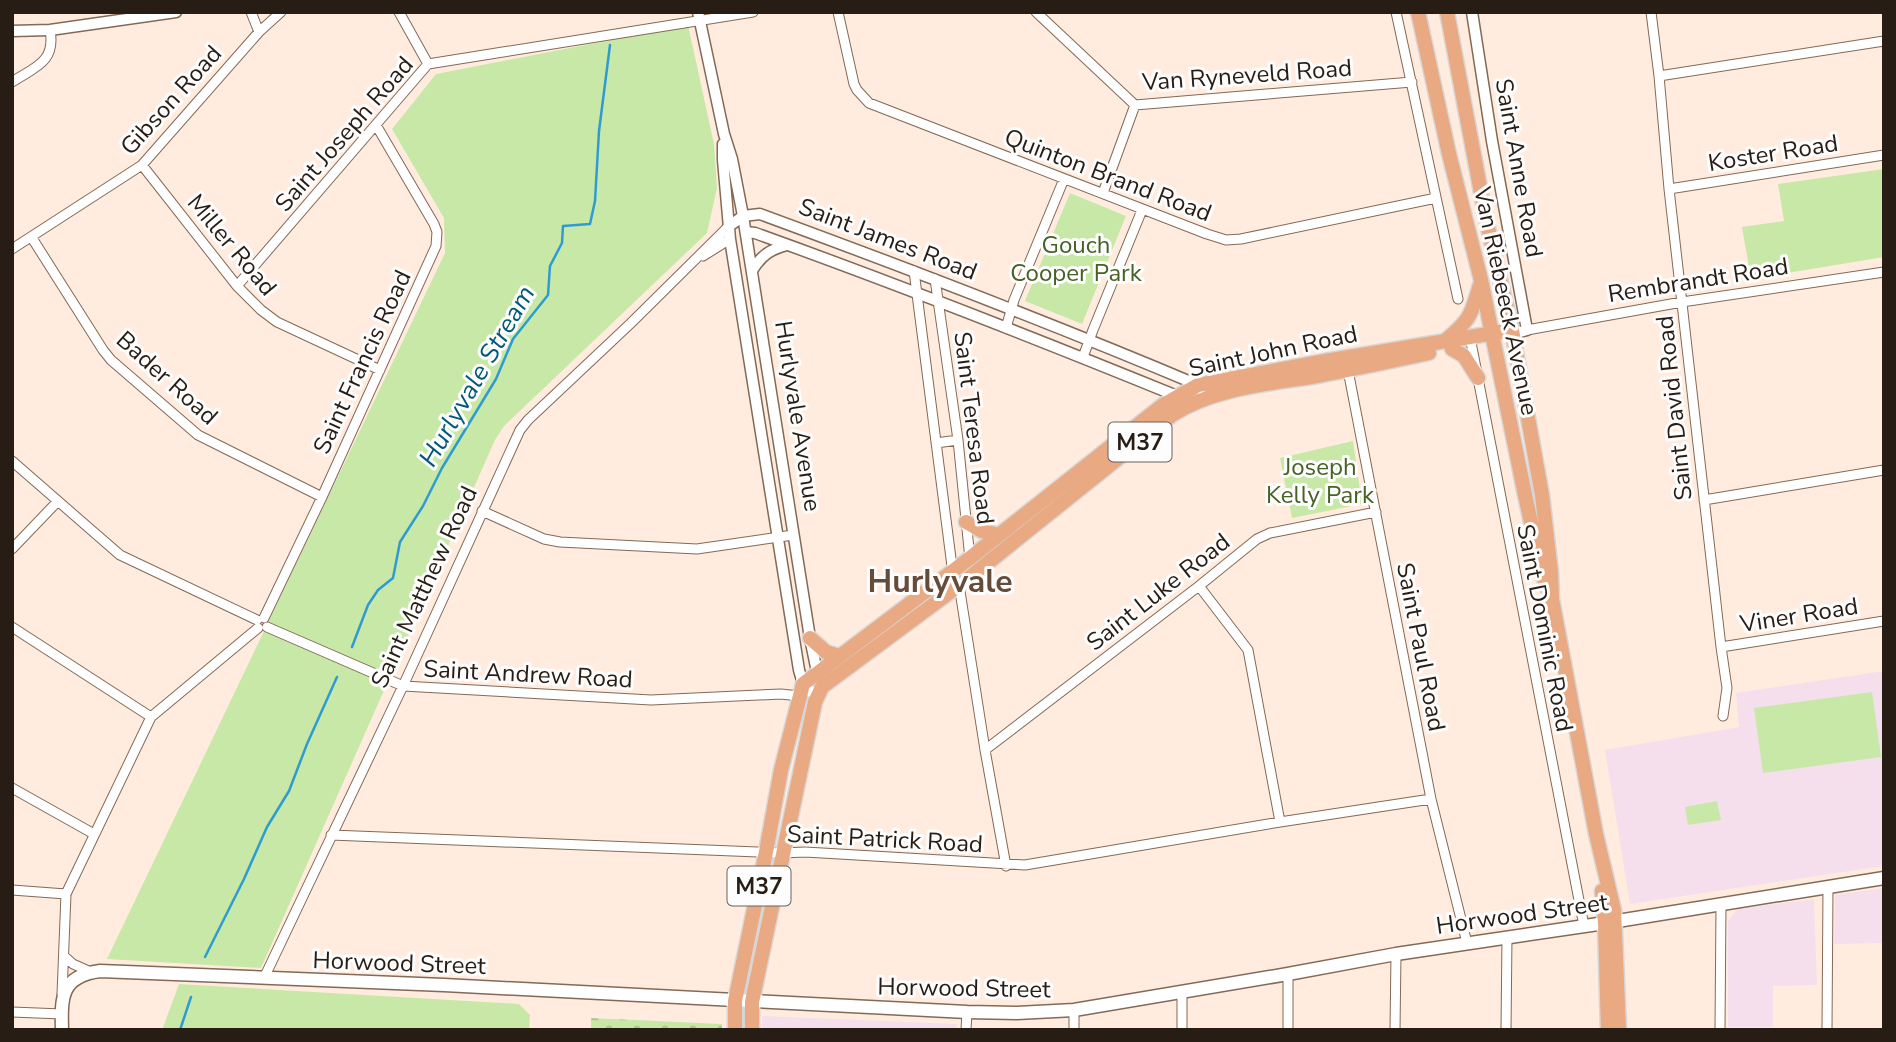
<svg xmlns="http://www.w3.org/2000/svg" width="1896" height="1042" font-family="'Nunito Sans',sans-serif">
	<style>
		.education { fill: #f5dfec }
		.green { fill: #c8e8a7 }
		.cemetery { fill: url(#cemetery-stones) }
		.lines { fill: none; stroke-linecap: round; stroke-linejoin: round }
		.stream { stroke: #2e9cd2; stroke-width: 2.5 }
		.minor-casing { stroke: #846956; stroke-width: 11 }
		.tertiary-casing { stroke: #846956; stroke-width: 13 }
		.secondary-casing { stroke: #846956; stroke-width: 15 }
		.primary-casing { stroke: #d8d6d5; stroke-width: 17 }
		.minor { stroke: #fff; stroke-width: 9 }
		.tertiary { stroke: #fff; stroke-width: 10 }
		.secondary { stroke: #fff; stroke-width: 12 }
		.primary { stroke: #e9a983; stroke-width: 14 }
		.labels { text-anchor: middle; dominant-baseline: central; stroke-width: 6; stroke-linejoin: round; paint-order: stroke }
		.shield { fill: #fdfdfd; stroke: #68605b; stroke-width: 2 }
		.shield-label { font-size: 23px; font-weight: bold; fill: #281d15 }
		.street-label { font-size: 24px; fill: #281d15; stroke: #fdfdfd }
		.park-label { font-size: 24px; fill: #466124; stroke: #fdfdfd }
		.water-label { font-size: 26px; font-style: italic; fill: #00587d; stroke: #fdfdfd }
		.district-label { font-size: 32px; font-weight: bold; fill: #654b39; stroke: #fdfdfd }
	</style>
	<defs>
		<pattern id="cemetery-stones" width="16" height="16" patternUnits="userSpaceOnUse" patternTransform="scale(1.75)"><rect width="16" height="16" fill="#c8e8a7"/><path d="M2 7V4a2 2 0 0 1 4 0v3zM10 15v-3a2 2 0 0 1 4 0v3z" fill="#acc78f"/></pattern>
	</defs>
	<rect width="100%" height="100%" fill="#ffecdf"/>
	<!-- education -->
	<path class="education" d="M1884,671V866L1630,904L1605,750L1739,727L1736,693Z
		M1884,888V943L1834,944L1835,895Z
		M1814,899L1817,985L1773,986V1027H1728V921L1738,909Z
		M762,1016L957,1024V1030H762Z"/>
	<!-- green -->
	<path class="green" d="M688,25L714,144L717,188L707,233L504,426L495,440L261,968L107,959L445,253L444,218L392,129L436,74Z
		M1884,169V257L1751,279L1742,227L1784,221L1778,184Z
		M1070,193L1126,216L1082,324L1025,301Z
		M1353,441L1362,504L1292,518L1280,458Z
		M1872,692L1881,757L1763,773L1754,708Z
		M1717,801L1721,820L1688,825L1685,807Z
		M179,984L519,1004L530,1015L529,1030H162Z"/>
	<!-- cemetery -->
	<path class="cemetery" d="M591,1018L722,1024V1030H591Z"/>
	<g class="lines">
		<!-- stream -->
		<path class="stream" d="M352,647L368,605L378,590L393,578L400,542L423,506L442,468L496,379L513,339L548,295L550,266L562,243L563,226L590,224L595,201L599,131L610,45
			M205,957L244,879L267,827L289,791L307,744L337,677
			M180,1030L191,997"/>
		<defs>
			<path id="minor" d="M251,12L259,32
				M399,12L428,64
				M838,12L854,84L857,90L869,103L1207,234L1226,240L1241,239L1436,198
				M1036,12L1135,105L1412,82
				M1396,12L1458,299
				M1651,12L1659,76L1669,189L1721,647L1727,688L1723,716
				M1659,76L1884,41
				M12,82C35,67 56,62 50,30
				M142,165L237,286L261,310L277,322L380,370
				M1669,189L1884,155
				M1103,193L1135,105
				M32,238L103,350L111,360L198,435L322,497
				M12,249L142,165L259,32L281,12
				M703,256L730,239
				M914,271L953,574
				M935,279L958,440L970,559
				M237,286L428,64L753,12
				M1006,328L1014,300L1064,179
				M1527,330L1682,302L1884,272
				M1470,337L1584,926
				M1083,357L1093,330L1142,210
				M1347,365L1431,799L1467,943
				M936,443L958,440
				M12,461L120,555L257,620
				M1704,500L1884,470
				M482,511L544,539L560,542L697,549L793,535
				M12,549L58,501
				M959,585L985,750L1006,866
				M1199,586L1248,650L1280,822
				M264,618L322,497L436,246L437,232L434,224L376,125
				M12,627L151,717
				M267,627L403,686L651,700L781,694L799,696
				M1721,647L1884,621
				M985,750L1199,586L1257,539L1270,533L1376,512
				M12,788L94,834
				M331,835L783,853L805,852L1025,865L1280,822L1431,799
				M12,890L66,894
				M64,956L73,964L91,972
				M264,978L403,686L520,430L528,420L631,323L728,227
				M62,994L66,894L151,717L258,628
				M12,1012L62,1014
				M966,1030L967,1012
				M1074,1030V1010
				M1182,1030V991
				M1288,1030V974
				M1395,1030L1396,954
				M1506,1030L1507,937
				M1720,1030L1721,905
				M1827,1030L1828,887"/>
			<path id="tertiary" d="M698,12L724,134L732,159L743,216L810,638L817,672L821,676
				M1472,12L1492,141L1527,330L1520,332L1512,330
				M12,31L50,30L176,12
				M723,144V160L730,239L799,670L803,684L817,697
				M728,227L743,216L760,214C907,268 1053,324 1198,385L1200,389
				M746,232L755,233C897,284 1037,339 1177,396L1180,398
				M753,269C762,255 771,249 787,245"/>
			<path id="secondary" d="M62,1030C61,997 61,976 100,971L444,985L967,1012L1017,1013L1074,1010L1288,974L1396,954L1605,923L1884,878"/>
			<path id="primary" d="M1418,12L1449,154L1481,280L1525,495L1542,573L1547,588
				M1447,12L1486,219L1512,330L1542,495L1551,572L1552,599L1596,834L1614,910L1619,1030
				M1446,340C1471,319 1471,315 1480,285
				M1452,349L1464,356L1478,378
				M966,522L982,531L999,535
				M810,638L826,652L839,656
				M1602,891L1605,923L1608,1030
				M735,1030V1001L766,852L781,770L803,684L970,558L1163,405L1198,385L1325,361L1512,330
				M752,1030V1002L815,702L822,687L965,581L1172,415C1213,388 1269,384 1317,376C1355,369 1392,361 1429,353"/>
		</defs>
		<!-- minor casing -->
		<use href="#minor" class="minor-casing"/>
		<!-- tertiary casing -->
		<use href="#tertiary" class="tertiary-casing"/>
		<!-- secondary casing -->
		<use href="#secondary" class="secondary-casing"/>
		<!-- primary casing -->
		<use href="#primary" class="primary-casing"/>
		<!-- minor -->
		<use href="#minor" class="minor"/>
		<!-- tertiary -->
		<use href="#tertiary" class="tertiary"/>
		<!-- secondary -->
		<use href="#secondary" class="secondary"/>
		<!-- primary -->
		<use href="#primary" class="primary"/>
	</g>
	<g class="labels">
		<!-- shield labels -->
		<g class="shield">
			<rect x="1108.5" y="422.5" width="63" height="39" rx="5"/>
			<rect x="727.5" y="866.5" width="63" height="39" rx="5"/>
		</g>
		<g class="shield-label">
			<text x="1140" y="442">M37</text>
			<text x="759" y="886">M37</text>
		</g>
		<!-- street labels -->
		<g class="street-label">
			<text transform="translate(1247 75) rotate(-4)">Van Ryneveld Road</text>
			<text transform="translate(171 100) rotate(-48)">Gibson Road</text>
			<text transform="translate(344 134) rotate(-49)">Saint Joseph Road</text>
			<text transform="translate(1773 153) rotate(-9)">Koster Road</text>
			<text transform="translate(1519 168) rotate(80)">Saint Anne Road</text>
			<text transform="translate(1108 175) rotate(21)">Quinton Brand Road</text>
			<text transform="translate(888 239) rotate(21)">Saint James Road</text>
			<text transform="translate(232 245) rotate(50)">Miller Road</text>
			<text transform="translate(1698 280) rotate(-9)">Rembrandt Road</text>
			<text transform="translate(1506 301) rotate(78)">Van Riebeeck Avenue</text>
			<text transform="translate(1273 351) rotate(-12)">Saint John Road</text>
			<text transform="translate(362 362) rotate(-65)">Saint Francis Road</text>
			<text transform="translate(167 378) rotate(42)">Bader Road</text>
			<text transform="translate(1674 408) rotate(-96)">Saint David Road</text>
			<text transform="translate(798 416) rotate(81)">Hurlyvale Avenue</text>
			<text transform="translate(974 428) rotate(83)">Saint Teresa Road</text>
			<text transform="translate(424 587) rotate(-65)">Saint Matthew Road</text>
			<text transform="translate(1158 592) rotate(-38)">Saint Luke Road</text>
			<text transform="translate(1799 615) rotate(-9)">Viner Road</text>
			<text transform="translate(1545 628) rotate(79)">Saint Dominic Road</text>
			<text transform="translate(1421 647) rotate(79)">Saint Paul Road</text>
			<text transform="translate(528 674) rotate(3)">Saint Andrew Road</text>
			<text transform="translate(885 839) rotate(3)">Saint Patrick Road</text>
			<text transform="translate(1522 914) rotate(-8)">Horwood Street</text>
			<text transform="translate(399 963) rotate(2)">Horwood Street</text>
			<text transform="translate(964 988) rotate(1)">Horwood Street</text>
		</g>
		<!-- park labels -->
		<g class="park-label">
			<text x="1076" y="245">Gouch<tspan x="1076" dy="28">Cooper Park</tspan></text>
			<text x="1320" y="467">Joseph<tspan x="1320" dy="28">Kelly Park</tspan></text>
		</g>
		<!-- water labels -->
		<g class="water-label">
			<text transform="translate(477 376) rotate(-60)">Hurlyvale Stream</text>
		</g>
		<!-- district labels -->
		<g class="district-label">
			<text x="940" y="581">Hurlyvale</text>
		</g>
	</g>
	<!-- border -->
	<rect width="1896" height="1042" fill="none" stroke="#281d15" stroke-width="28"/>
</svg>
